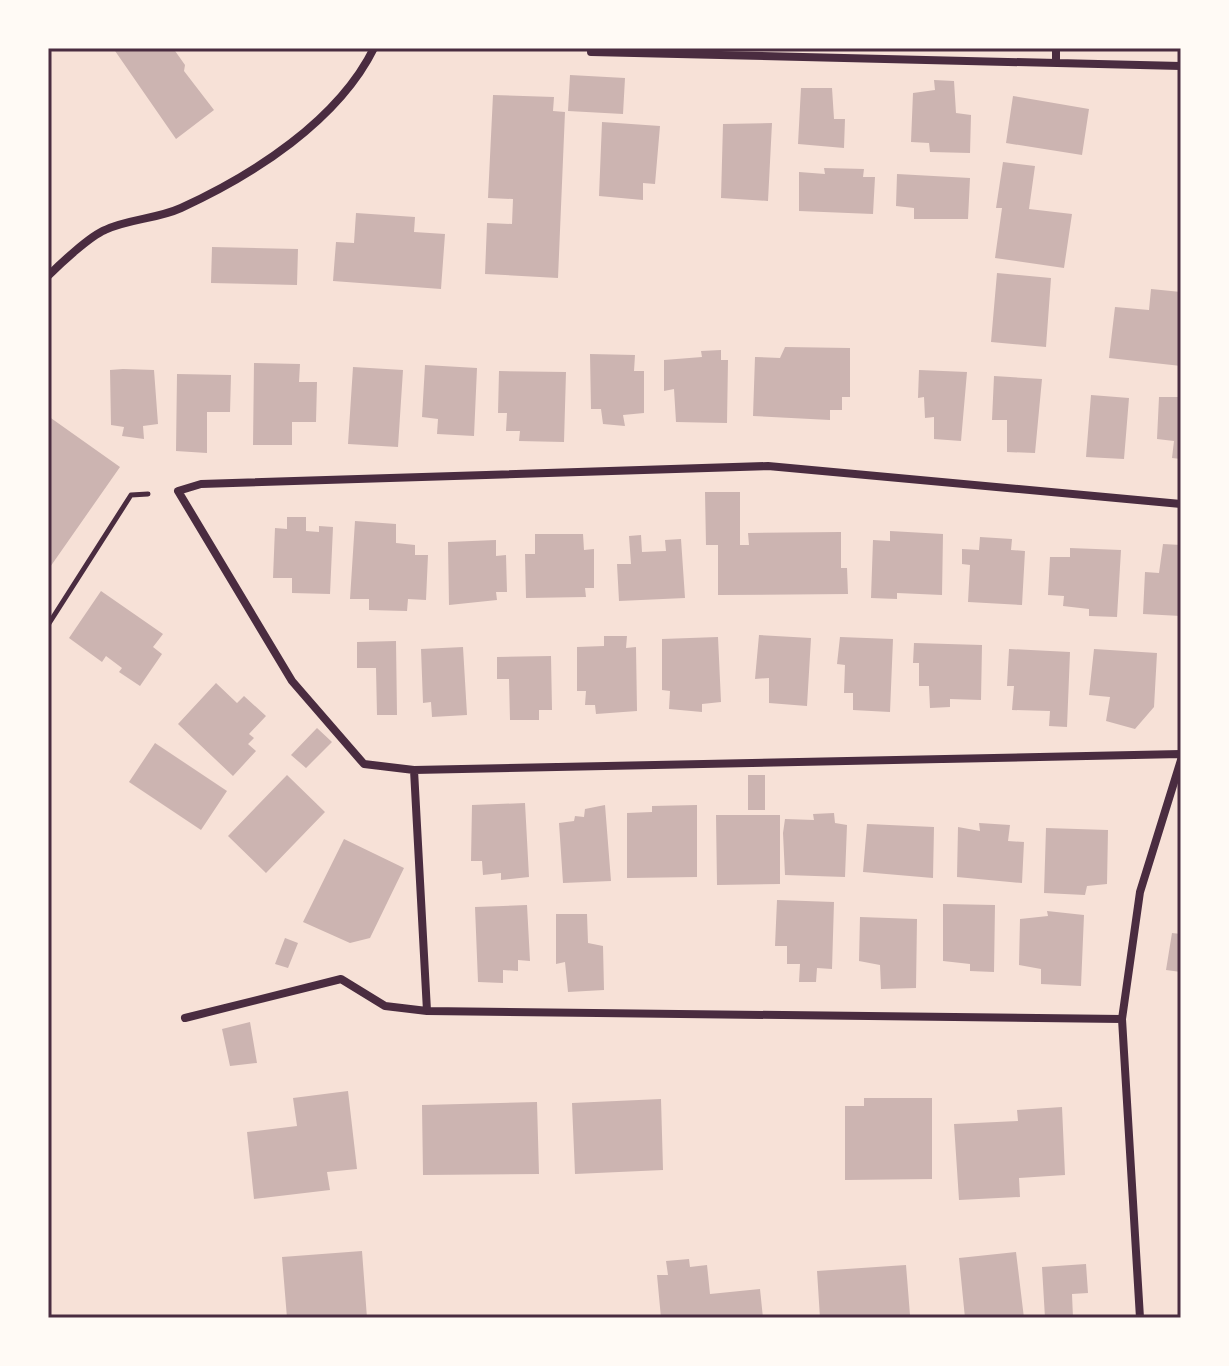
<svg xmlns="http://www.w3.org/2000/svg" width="1229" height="1366" font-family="'Space Grotesk',sans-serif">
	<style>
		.building { fill: #ccb4b1 }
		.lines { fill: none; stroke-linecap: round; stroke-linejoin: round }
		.path { stroke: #4a2c40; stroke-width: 5 }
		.minor { stroke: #4a2c40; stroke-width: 8 }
		.neatline { fill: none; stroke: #4a2c40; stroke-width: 3 }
	</style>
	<rect width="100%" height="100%" fill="#f7e1d7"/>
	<!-- building -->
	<path class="building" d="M113,48H173L185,65L184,71L214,110L176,139Z
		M570,75L625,78L623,114L568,111Z
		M934,80L954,81L956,113L971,115L970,153L930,152L929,143L911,142L913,93L935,90Z
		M801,88H832L834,119H845L844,148L798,144Z
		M493,95L554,97L553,111L565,112L558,278L485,274L487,223L512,224L513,199L488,198Z
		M1013,96L1089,109L1082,155L1006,143Z
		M602,122L660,126L655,184L643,183V200L599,196Z
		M772,123L768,201L721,198L723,124Z
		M1003,162L1035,166L1029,209L1072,214L1064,268L995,258L1002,208H996Z
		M824,168L864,169L863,177H875L873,214L799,211V172L825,174Z
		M897,174L970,178L968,219H914V208L896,206Z
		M356,213L415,217L414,232L445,234L441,289L333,281L336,242L354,243Z
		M212,247L298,249L297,285L211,283Z
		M997,273L1051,278L1046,347L991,342Z
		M1151,289L1181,292V366L1109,358L1115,307L1149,310Z
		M785,347L850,348V397H842V410H830V420L753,416L755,357L780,358Z
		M721,350V360H728L727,423L676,422L674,389L664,391V360L702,357L701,351Z
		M590,354L635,355L634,371H644V413L623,415L625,426L603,424L601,409H591Z
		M254,363L300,364L299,382H317L316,422H292V445H253Z
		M425,365L477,368L474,436L437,434L438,419L422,417Z
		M353,367L403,370L398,447L348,444Z
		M123,369L154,370L158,424L143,426L144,439L122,436L124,427L111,425L110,370Z
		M919,370L967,372L961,441L934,439V417L925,418L924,397L918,398Z
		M499,371L566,372L564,442L519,441L520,431H506L507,413H498Z
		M177,374L231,375L230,412H207V453L176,451Z
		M994,376L1042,379L1035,453L1007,452V420H992Z
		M1091,395L1129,398L1124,459L1086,457Z
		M1159,397H1181V459L1172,458L1174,441L1157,439Z
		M48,416L120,467L48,570Z
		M705,492H740V545H749L748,533L841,532V568H847L848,594L718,595V545H706Z
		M287,517H306V531L319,532V526L333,527L330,594L292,593V578H273L275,528L287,529Z
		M355,521L396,524V543L415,545V555H428L426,600L408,599L407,611L369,610V599H350Z
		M890,531L943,534L942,595L897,593V599L871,598L873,540L890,541Z
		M535,534H583L584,550L594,549V588H585L586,597L526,598L525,554H535Z
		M641,535L642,552L666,551L665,540L681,539L685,598L619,601L617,564H631L629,536Z
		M980,537L1012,539L1011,550L1025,551L1022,605L968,602L970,565L962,564V549L979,550Z
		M496,540V556L506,555L507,592H496L497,600L449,605L448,542Z
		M1163,544L1181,545V616L1143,614L1145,572L1159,573Z
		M1070,548L1121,550L1117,617L1089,616V609L1063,606L1064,596L1048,595L1050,557H1070Z
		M101,591L163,634L153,647L162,654L140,686L119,672L122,668L106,656L102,662L69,638Z
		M759,635L811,638L807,706L769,703V678L755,679Z
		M604,636H627L626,648L636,647L637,711L596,714L595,705H585L586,691H577V647L604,646Z
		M718,637L721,702L702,704V712L669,709L670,691L662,690V639Z
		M840,637L893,639L890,712L853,710V693H844L845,665L837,664Z
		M396,641L397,715H377L376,668H357V642Z
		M914,643L982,645L981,700L950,699V707L930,708L929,686H919V663H913Z
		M463,647L467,715L432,717L431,702L423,703L421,649Z
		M1009,649L1070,652L1067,727L1049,726L1050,711L1012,710L1014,686H1007Z
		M1094,649L1157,653L1154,707L1135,729L1106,721L1110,697L1089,695Z
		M551,656L552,710H539V720H510L509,679H497V657Z
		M216,683L237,703L244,696L266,716L249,734L254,738L248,744L256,751L233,776L178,724Z
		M317,728L332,742L306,768L291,755Z
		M155,743L227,791L201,830L129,782Z
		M287,775L325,812L266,873L228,836Z
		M748,775H765V810H748Z
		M525,803L529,877L501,880V873L483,875L482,861H471L472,805Z
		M605,805L611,881L563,883L559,823L574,821L575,816L584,817L585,809Z
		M697,805V877L627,878V813L652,812V806Z
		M834,813L835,823L847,825L845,877L785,875L783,833L785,819L814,820L813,814Z
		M716,815H780V884L717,885Z
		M979,823L1010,825L1008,841L1024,842L1022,883L957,877L958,827L980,831Z
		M867,824L934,827L933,878L863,872Z
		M1046,828L1108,830L1107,884L1087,886L1085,895L1044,893Z
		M344,839L404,868L370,938L350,943L303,922Z
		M777,900L834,902L832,969L817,968L816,982H799L800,964H787V946H775Z
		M943,904L995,905L994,972L970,971V964L943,961Z
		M527,905L530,961L518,960V971L503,970V983L478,982L475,907Z
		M1047,911L1084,915L1081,986L1041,984V969L1019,965L1020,919L1048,916Z
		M556,914H587L588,943L603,946L604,990L568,992L565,962L556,964Z
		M860,917L917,919L916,988L881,989L880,965L859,961Z
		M1172,933L1181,934V972L1166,970Z
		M285,938L298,943L288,968L275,964Z
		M250,1022L257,1063L230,1066L222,1029Z
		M348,1091L357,1169L327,1172L330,1190L254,1199L247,1132L297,1126L293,1098Z
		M864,1098H932V1179L845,1180V1106H864Z
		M661,1099L663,1170L575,1174L572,1103Z
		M537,1102L539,1174L423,1175L422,1105Z
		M1062,1107L1065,1175L1019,1178L1020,1197L959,1200L954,1124L1018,1121L1017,1110Z
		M362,1251L367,1318H287L282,1257Z
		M1016,1252L1024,1318H965L959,1258Z
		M689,1259L690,1267L707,1265L710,1294L760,1289L763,1318H661L657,1275H668L666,1261Z
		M1086,1264L1088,1293L1072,1294L1073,1318H1045L1042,1267Z
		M906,1265L910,1315L893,1316L894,1318H820L817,1271Z"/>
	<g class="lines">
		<!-- path -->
		<path class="path" d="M48,625L131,495L148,494"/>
		<!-- minor -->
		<path class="minor" d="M1056,48V63
			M591,52L1181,66
			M48,276C60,264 90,236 105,230C128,219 157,219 181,208C253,175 338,121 374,48
			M1181,504L768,466L201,484L178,491L292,681L364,764L414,770L1181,754
			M414,770L427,1011L1122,1019
			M185,1018L341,979L385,1006L427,1011
			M1140,1318L1122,1019L1140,892L1181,760"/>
	</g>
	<!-- border -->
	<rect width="1229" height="1366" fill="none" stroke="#fffaf5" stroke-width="100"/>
	<rect x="50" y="50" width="1129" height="1266" class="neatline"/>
</svg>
